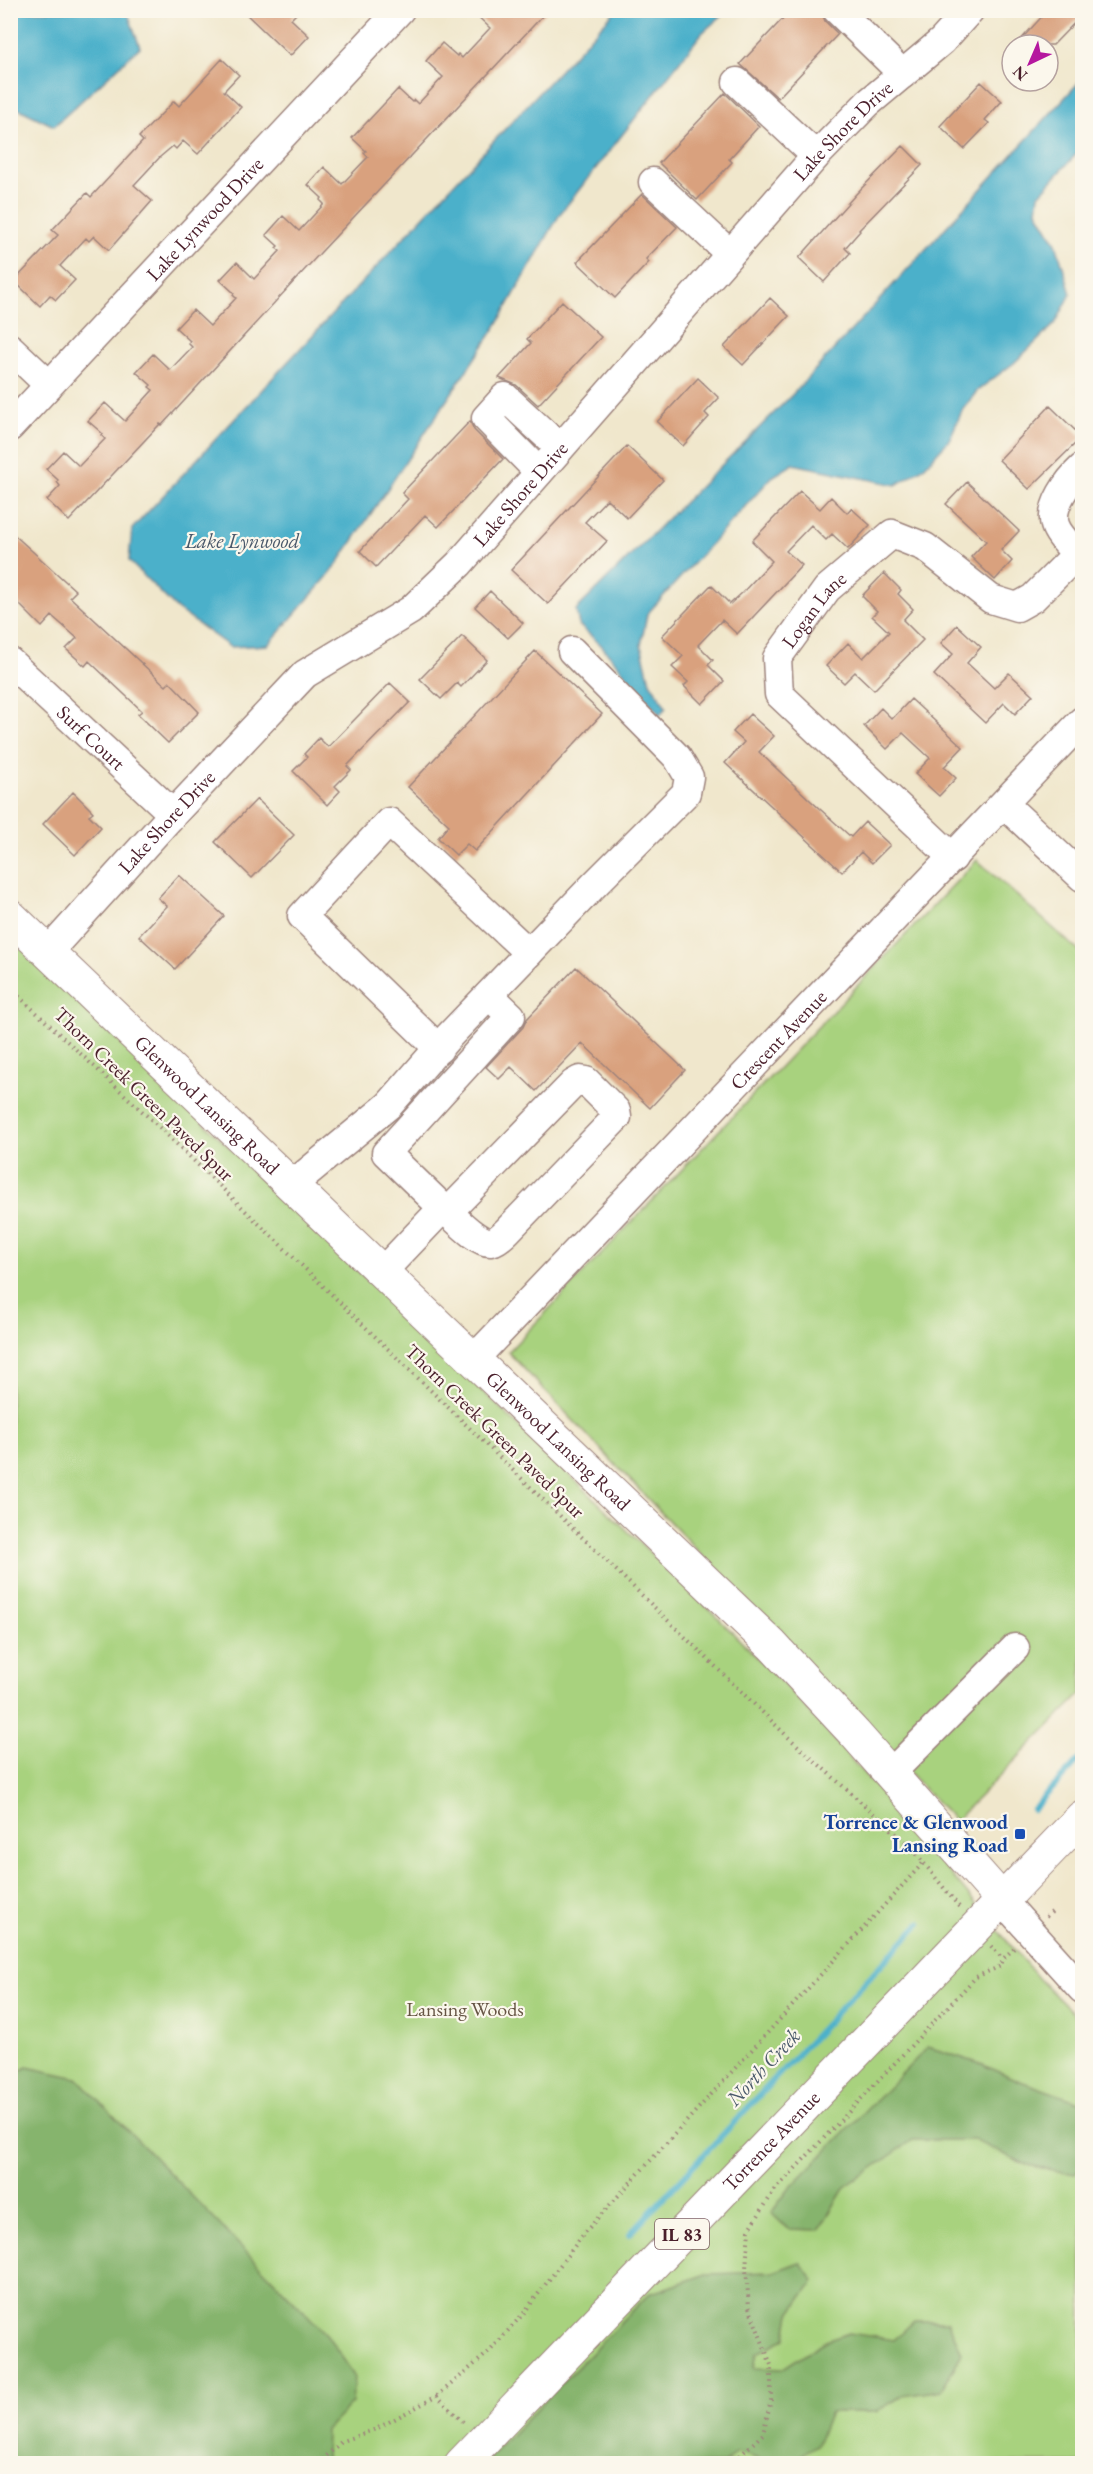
<svg xmlns="http://www.w3.org/2000/svg" width="1093" height="2474" font-family="'EB Garamond',serif">
	<style>
		.green { fill: #a8d27e; stroke: #797854; stroke-width: 1.5 }
		.forest { fill: #86b46d; stroke: #686a4c; stroke-width: 1.5 }
		.water { fill: #4bb0ca; stroke: #4a687a; stroke-width: 1.5 }
		.lines { fill: none; stroke-linecap: round; stroke-linejoin: round }
		.stream { stroke: #4bb0ca; stroke-width: 6 }
		.building { fill: #d9a17e }
		.minor-casing { stroke: #9d837c; stroke-width: 31 }
		.major-casing { stroke: #9d837c; stroke-width: 35 }
		.path { stroke: #9d837c; stroke-width: 4; stroke-dasharray: 1.5 4.5; stroke-linecap: butt }
		.minor { stroke: #fff; stroke-width: 28 }
		.major { stroke: #fff; stroke-width: 33 }
		.transit-dot { fill: #1a4fb4; stroke: #fbf7ec; stroke-width: 2 }
		.labels { text-anchor: middle; dominant-baseline: central; stroke-width: 4.5; stroke-linejoin: round; paint-order: stroke }
		.shield { fill: #fbf7ec; stroke: #7f6065; stroke-width: 1.5 }
		.shield-label { font-size: 18px; font-weight: bold; fill: #4a1f2b }
		.street-label { font-size: 20px; fill: #4a1f2b; stroke: #fbf7ec }
		.transit-label { font-size: 20px; font-weight: bold; fill: #164399; stroke: #fbf7ec; text-anchor: end }
		.park-label { font-size: 20px; fill: #654; stroke: #fbf7ec }
		.water-label { font-size: 21px; font-style: italic; fill: #4a596b; stroke: #fbf7ec }
	</style>
	<rect width="100%" height="100%" fill="#fbf7ec"/>
	<filter id="ink" filterUnits="userSpaceOnUse"><feTurbulence type="fractalNoise" baseFrequency=".0167" numOctaves="2"/><feDisplacementMap in="SourceGraphic" scale="12" xChannelSelector="R" yChannelSelector="G"/><feConvolveMatrix kernelMatrix="1 2 1 2 8 2 1 2 1" color-interpolation-filters="sRGB"/></filter>
	<filter id="wash" filterUnits="userSpaceOnUse"><feTurbulence type="fractalNoise" baseFrequency=".008" numOctaves="4" result="noise"/><feDisplacementMap in="SourceGraphic" scale="24" xChannelSelector="R" yChannelSelector="G"/><feGaussianBlur stdDeviation="1.35" result="paint"/><feColorMatrix in="noise" values="0 0 0 0 0 0 0 0 0 0 0 0 0 0 0 0 0 1.4 0 .05"/><feComposite in="paint" operator="in"/></filter>
	<g filter="url(#wash)">
		<rect width="100%" height="100%" fill="#f0e7cc"/>
		<!-- green -->
		<path class="green" d="M977,860L1082,954V1693L955,1821L508,1352Z
			M10,936L715,1615L796,1697L917,1834L1039,1979L1082,2022V2463H11Z"/>
		<!-- forest -->
		<path class="forest" d="M928,2047L981,2064L1023,2082L1082,2103V2167L1075,2174L1027,2165L974,2140H913L845,2187L819,2230L788,2229L771,2213L789,2189Z
			M27,2067L77,2078L327,2335L354,2375L352,2403L326,2430L325,2463H11L10,2076Z
			M800,2262L814,2281L790,2314L785,2339L757,2353L754,2368L782,2369L823,2342L849,2333L894,2340L914,2321H948L962,2353L942,2390L902,2396L876,2412H830L817,2445L787,2463H772L736,2452L724,2464H483L649,2294L706,2274L773,2272Z"/>
		<!-- water -->
		<path class="water" d="M10,11H127L140,47L54,126L11,105Z
			M615,11H727L702,33L560,214L495,328L334,569L268,645L230,647L177,609L129,561L132,529Z
			M1082,79V148L1039,195L1037,211L1056,243L1071,294L1055,324L1014,363L978,390L963,409L949,440L923,468L896,485L793,464L772,477L647,614L641,645L650,682L666,707L660,715L601,645L579,625L576,610L792,395Z"/>
		<g class="lines">
			<!-- stream -->
			<path class="stream" d="M1033,1809L1082,1757
				M630,2234L920,1923"/>
		</g>
		<g id="blocks">
			<!-- building -->
			<path class="building" d="M242,10H300L291,19L309,36L290,56Z
				M471,10H548L321,252L162,425L160,424L69,521L47,500L60,486L57,482L58,480L46,469L63,451L79,466L105,439L101,435L103,434L88,421L105,403L125,421L153,390L149,387L151,385L136,372L153,354L170,370L192,347L188,343L190,341L176,328L193,310L210,326L236,298L233,295L234,293L220,280L237,262L254,279L280,251L276,248L278,246L266,235L283,216L299,231L324,204L320,200L322,198L308,185L324,167L342,184L368,157L364,153L366,151L352,138L398,89L412,102L414,100L418,104L443,77L426,61L442,43L457,56L458,54L462,58L490,28Z
				M791,10H821L825,21L838,34L778,98L740,64Z
				M1048,10H1083V14L1053,45H1016Z
				M222,59L239,75L224,91L241,107L198,154L183,141L176,149L173,146L160,157L134,185L152,201L109,250L94,236L89,241L86,238L60,266L75,280L56,300L50,295L40,306L14,281L58,235L52,230L87,193L91,197L143,141L139,137L174,101L179,106Z
				M981,82L1002,101L985,120L989,123L964,149L940,126Z
				M725,93L759,126L729,159L732,162L697,200L659,163Z
				M903,146L922,165L859,230L860,231L845,248L850,253L824,282L799,258L856,194Z
				M642,194L677,227L646,259L649,262L615,298L577,262Z
				M770,298L789,316L743,365L724,347Z
				M562,301L601,337L538,405L516,385L499,378L531,343L527,339Z
				M698,378L719,398L705,413L709,417L683,446L657,422Z
				M1050,406L1082,437L1029,489L999,460Z
				M470,421L474,430L503,459L438,527L425,515L376,567L360,551L408,499L402,493Z
				M627,446L663,480L627,518L607,499L585,522L607,541L548,604L511,570Z
				M967,482L1019,531L1001,550L1012,561L995,580L971,557L986,541L946,504Z
				M800,491L820,509L831,497L847,513L851,508L870,525L848,549L832,534L826,540L811,525L786,551L802,565L737,634L722,620L698,645L713,660L708,665L724,681L702,704L684,686L688,682L672,667L683,656L662,636L711,585L730,604L742,593L772,561L752,541Z
				M10,531L76,591L70,597L166,686L170,682L199,712L168,743L138,714L142,711L89,661L85,666L66,649L77,638L52,616L42,627L10,595Z
				M884,573L901,590L898,594L913,609L903,620L923,640L874,690L855,672L844,683L826,666L848,643L863,658L889,632L872,616L877,611L862,596Z
				M490,591L523,623L508,638L475,607Z
				M957,625L981,647L967,663L994,688L1009,673L1033,695L1015,714L1004,703L985,723L934,675L953,654L941,643Z
				M462,636L487,660L461,687L457,683L441,699L420,679Z
				M535,651L602,714L475,851L467,844L456,855L438,838L449,825L408,787Z
				M390,683L410,702L347,766L351,770L335,786L340,791L327,805L293,771L307,757L304,754L319,738L328,747Z
				M911,699L963,747L944,767L956,778L939,796L915,774L930,758L903,733L887,749L864,726L881,708L892,719Z
				M750,714L774,736L759,752L811,801L851,837L865,822L890,845L872,863L861,852L842,872L725,763L744,742L733,732Z
				M73,792L93,812L89,815L101,827L75,855L43,824Z
				M257,799L294,835L252,878L215,842Z
				M179,875L224,916L175,969L139,936L167,906L158,898Z
				M576,967L685,1070L650,1108L582,1043L536,1091L511,1067L499,1079L486,1067L523,1027L527,1019Z"/>
		</g>
	</g>
	<g filter="url(#ink)">
		<use href="#blocks" fill-opacity="0" stroke="#9d837c" stroke-width="1.5"/>
		<g class="lines">
			<defs>
				<g id="minor">
					<path d="M837,10L903,74"/>
					<path d="M737,82L816,156"/>
					<path d="M653,182L730,254"/>
					<path d="M10,348L49,385"/>
					<path id="s1" d="M10,427L400,10"/>
					<path d="M539,472L486,418L505,397L560,448"/>
					<path d="M1077,555C1070,546 1058,535 1055,525C1049,506 1069,480 1082,468"/>
					<path id="s2" d="M10,662L173,814"/>
					<path d="M1004,804L1082,877"/>
					<path id="s3" d="M953,858L779,694L777,658L827,589L892,534L925,547L991,599L1017,607L1033,598L1082,549"/>
					<path id="s4" d="M48,952L173,814L305,674L411,610L459,564L816,156L868,103L942,41L970,10"/>
					<path d="M439,1049L302,916L389,822L529,953"/>
					<path d="M292,1185L389,1105L449,1036L594,885L686,793L689,777L677,757L572,651"/>
					<path d="M443,1208C453,1216 478,1244 491,1242C497,1241 503,1235 507,1231L617,1117L616,1111L586,1081L580,1080L573,1084L448,1212"/>
					<path d="M382,1272L443,1208L386,1153L511,1016L489,995"/>
					<path id="s5" d="M474,1359L1082,721"/>
					<path d="M891,1773L1015,1648"/>
					<path d="M1002,1900L1082,1989"/>
				</g>
				<g id="major">
					<path id="s6" d="M10,916L772,1645L855,1734L1002,1900"/>
					<path id="s7" d="M461,2464L1082,1817"/>
				</g>
			</defs>
			<!-- minor casing -->
			<use href="#minor" class="minor-casing"/>
			<!-- major casing -->
			<use href="#major" class="major-casing"/>
			<!-- path -->
			<path class="path" d="M10,988L158,1126L787,1736L911,1847L960,1908
				M1046,1917L1053,1911
				M991,1946L1003,1959
				M437,2396L489,2352L523,2314L586,2231L923,1863
				M318,2464L342,2441L376,2429L437,2396L466,2425
				M731,2464L763,2434L771,2400V2365L749,2307L746,2268L749,2230L774,2191L976,1977L1001,1966L1003,1959L1015,1947"/>
			<!-- minor -->
			<use href="#minor" class="minor"/>
			<!-- major -->
			<use href="#major" class="major"/>
		</g>
	</g>
	<!-- markers -->
	<rect class="transit-dot" x="1014" y="1828" width="12" height="12" rx="3"/>
	<g class="labels">
		<!-- shield labels -->
		<rect class="shield" x="655" y="2219" width="54" height="30" rx="4.5"/>
		<g class="shield-label">
			<text x="682" y="2234">IL 83</text>
		</g>
		<!-- street labels -->
		<g class="street-label">
			<text stroke="none"><textPath href="#s4" startOffset="1148">Lake Shore Drive</textPath></text>
			<text stroke="none"><textPath href="#s1" startOffset="285">Lake Lynwood Drive</textPath></text>
			<text stroke="none"><textPath href="#s4" startOffset="662">Lake Shore Drive</textPath></text>
			<text stroke="none"><textPath href="#s3" startOffset="336">Logan Lane</textPath></text>
			<text stroke="none"><textPath href="#s2" startOffset="111">Surf Court</textPath></text>
			<text stroke="none"><textPath href="#s4" startOffset="176">Lake Shore Drive</textPath></text>
			<text stroke="none"><textPath href="#s5" startOffset="441">Crescent Avenue</textPath></text>
			<text transform="translate(144 1094) rotate(44)">Thorn Creek Green Paved Spur</text>
			<text stroke="none"><textPath href="#s6" startOffset="273">Glenwood Lansing Road</textPath></text>
			<text transform="translate(495 1431) rotate(44)">Thorn Creek Green Paved Spur</text>
			<text stroke="none"><textPath href="#s6" startOffset="759">Glenwood Lansing Road</textPath></text>
			<text stroke="none"><textPath href="#s7" startOffset="448">Torrence Avenue</textPath></text>
		</g>
		<!-- transit labels -->
		<g class="transit-label">
			<text x="1008" y="1822">Torrence &amp; Glenwood<tspan x="1008" dy="23">Lansing Road</tspan></text>
		</g>
		<!-- park labels -->
		<g class="park-label">
			<text x="465" y="2009">Lansing Woods</text>
		</g>
		<!-- water labels -->
		<g class="water-label">
			<text x="242" y="540">Lake Lynwood</text>
			<text transform="translate(763 2067) rotate(-47)">North Creek</text>
		</g>
	</g>
	<!-- margin -->
	<rect width="1093" height="2474" fill="none" stroke="#fbf7ec" stroke-width="36"/>
	<!-- north arrow -->
	<g transform="translate(1030 63) rotate(224)"><circle r="28" fill="#fbf7ec" stroke="#b4a19f" stroke-width="1.5"/>
	<path d="M0-4.5L10 22L0 15L-10 22Z" fill="#b5179e"/>
	<text y="-9" font-size="16" font-weight="bold" text-anchor="middle" fill="#4a1f2b">N</text>
	</g>
</svg>
